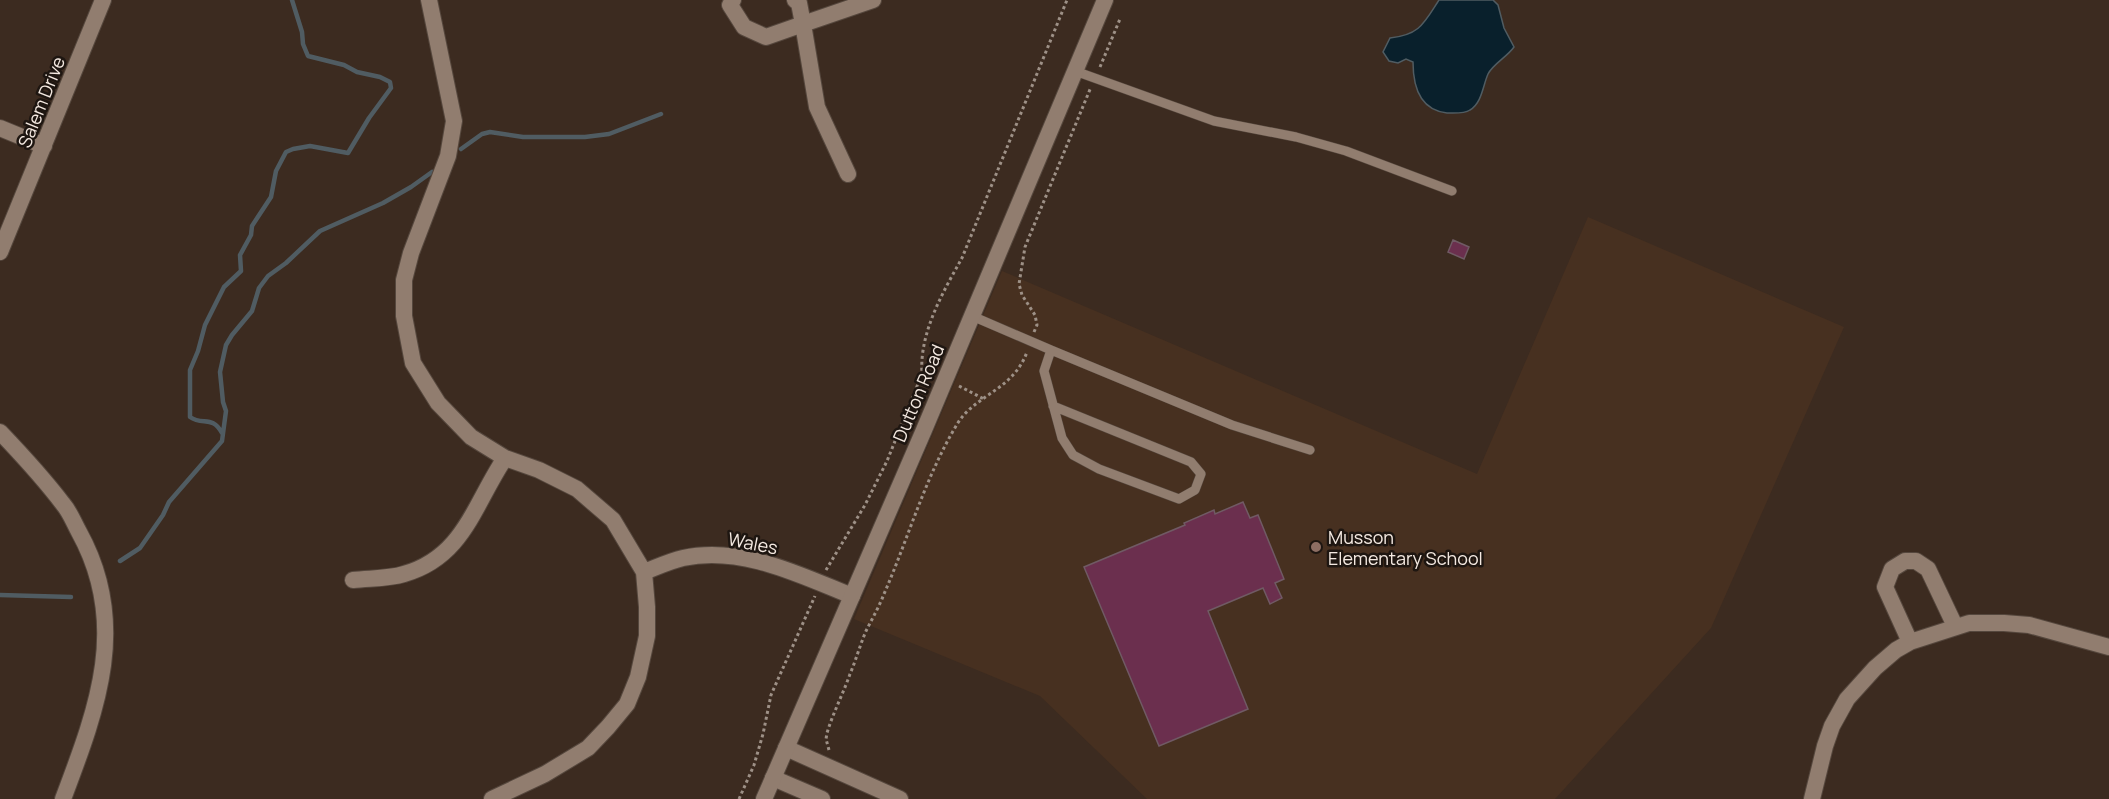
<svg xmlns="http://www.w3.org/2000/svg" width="2109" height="799" font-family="Manrope,sans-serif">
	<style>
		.built { fill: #473020 }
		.water { fill: #09202c; stroke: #505c62; stroke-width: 1.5 }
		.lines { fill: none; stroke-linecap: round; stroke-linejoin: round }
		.stream { stroke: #505c62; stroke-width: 4.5 }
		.building { fill: #6b2f4e; stroke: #705a64; stroke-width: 1.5 }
		.service-casing { stroke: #55473d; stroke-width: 10 }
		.minor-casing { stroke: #55473d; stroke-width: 18 }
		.tertiary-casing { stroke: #55473d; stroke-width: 18 }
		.path { stroke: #9e9187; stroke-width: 3; stroke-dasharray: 3 3; stroke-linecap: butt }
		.service { stroke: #917d6f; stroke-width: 9 }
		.minor { stroke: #917d6f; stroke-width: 16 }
		.tertiary { stroke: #917d6f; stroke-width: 16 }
		.education-dot { fill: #8d6e63; stroke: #1e1611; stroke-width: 2 }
		.labels { text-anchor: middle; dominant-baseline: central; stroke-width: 5; stroke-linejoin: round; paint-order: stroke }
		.street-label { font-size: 18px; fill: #f4e9e1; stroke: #1e1611 }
		.poi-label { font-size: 18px; fill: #f4e9e1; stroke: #1e1611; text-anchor: start }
	</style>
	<rect width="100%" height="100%" fill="#3c2b20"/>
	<!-- built -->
	<path class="built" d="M1588,217L1844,327L1711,628L1555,799H1147L1040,696L854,619L1002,271L1477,474Z"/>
	<!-- water -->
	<path class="water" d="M1439,0H1493L1498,5L1504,28L1514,47C1507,57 1493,64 1488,74C1483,85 1482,103 1470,110C1464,114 1454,113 1447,113C1420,110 1413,86 1413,62L1406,59L1398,63L1389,61L1383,52L1390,38C1420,35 1424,23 1439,0Z"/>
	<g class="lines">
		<!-- stream -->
		<path class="stream" d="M461,149L482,134L490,132L523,137H585L609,134L661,114
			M222,433C212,415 203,426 190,417V370L198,351L205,325L224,287L241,271L240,255L251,235L252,226L271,197L276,171L286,152L293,149L310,146L348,153L369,118L391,88L390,82L380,77L357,72L344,65L308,56L303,44L302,32L292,0
			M120,561L140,548L163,515L169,502L222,441L226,411L223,402L220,372L226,345L232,335L252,311L259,288L268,276L286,263L320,231L383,203L411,187L432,172
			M0,595L71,597"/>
	</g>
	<!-- building -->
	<path class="building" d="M1453,240L1469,247L1464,259L1448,252Z
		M1243,502L1250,518L1258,515L1284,579L1275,583L1282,598L1270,604L1263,588L1208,611L1248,709L1159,746L1084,567L1185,525L1184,523L1214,510L1215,514Z"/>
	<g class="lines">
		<defs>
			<path id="service" d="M1075,71L1214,121L1296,137L1346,151L1452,191
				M972,316L1051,350L1044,371L1062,438L1073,455L1099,469L1179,499L1195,490L1201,474L1191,462L1053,406
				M1051,350L1232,425L1310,450"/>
			<path id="minor" d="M429,0L454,121L448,156L411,253L404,280V316L413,363L438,403L471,437L505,458L539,470L577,489L613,520L644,572L647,607V636L638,677L627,704L608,727L588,748L545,774L492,799
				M733,0L730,5L744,27L766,37L803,24L799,3L795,0
				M0,128L44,146
				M848,174L817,107L803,24L873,0
				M0,252L103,0
				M0,432C22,455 44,479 63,504C70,512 74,523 79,532C130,624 97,709 63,799
				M644,572C657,567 670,561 683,558C740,545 800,575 852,596
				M353,580C369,578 388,579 404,574C464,557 474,504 505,458
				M1910,642L1885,587L1892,569L1905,561H1916L1928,569L1955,626
				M786,748L900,799
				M773,778L822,799
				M1812,799L1825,746L1832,726L1847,699L1875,668L1896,650L1910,642L1969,623H2004L2029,625L2109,647"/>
			<path id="tertiary" d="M764,799L924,430L1105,0"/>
		</defs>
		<!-- service casing -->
		<use href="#service" class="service-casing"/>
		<!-- minor casing -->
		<use href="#minor" class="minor-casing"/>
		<!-- tertiary casing -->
		<use href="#tertiary" class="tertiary-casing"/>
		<!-- path -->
		<path class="path" d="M1100,67L1120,19
			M1034,332L1037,325L1035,315L1022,295L1019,284L1025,247L1091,87
			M959,386L984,399
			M826,570L865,505L887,461L922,374C919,333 943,292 962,258L1067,0
			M829,750L826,739L827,733C833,713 843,694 850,674C856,660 860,645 866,631C872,619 879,607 884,594C908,539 925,478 956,426C974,394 1012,392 1027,352
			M739,799L754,765L763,734L771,695L815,596"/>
		<!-- service -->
		<use href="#service" class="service"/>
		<!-- minor -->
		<use href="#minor" class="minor"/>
		<!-- tertiary -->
		<use href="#tertiary" class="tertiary"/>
	</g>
	<!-- markers -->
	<circle class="education-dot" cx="1316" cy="547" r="6"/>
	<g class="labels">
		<!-- street labels -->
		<g class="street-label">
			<text transform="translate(41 102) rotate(-68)">Salem Drive</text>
			<text transform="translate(918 393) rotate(-67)">Dutton Road</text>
			<text transform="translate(753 543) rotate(11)">Wales</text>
		</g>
		<!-- poi labels -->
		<g class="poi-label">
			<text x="1328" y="537">Musson<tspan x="1328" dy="21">Elementary School</tspan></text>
		</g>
	</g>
</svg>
